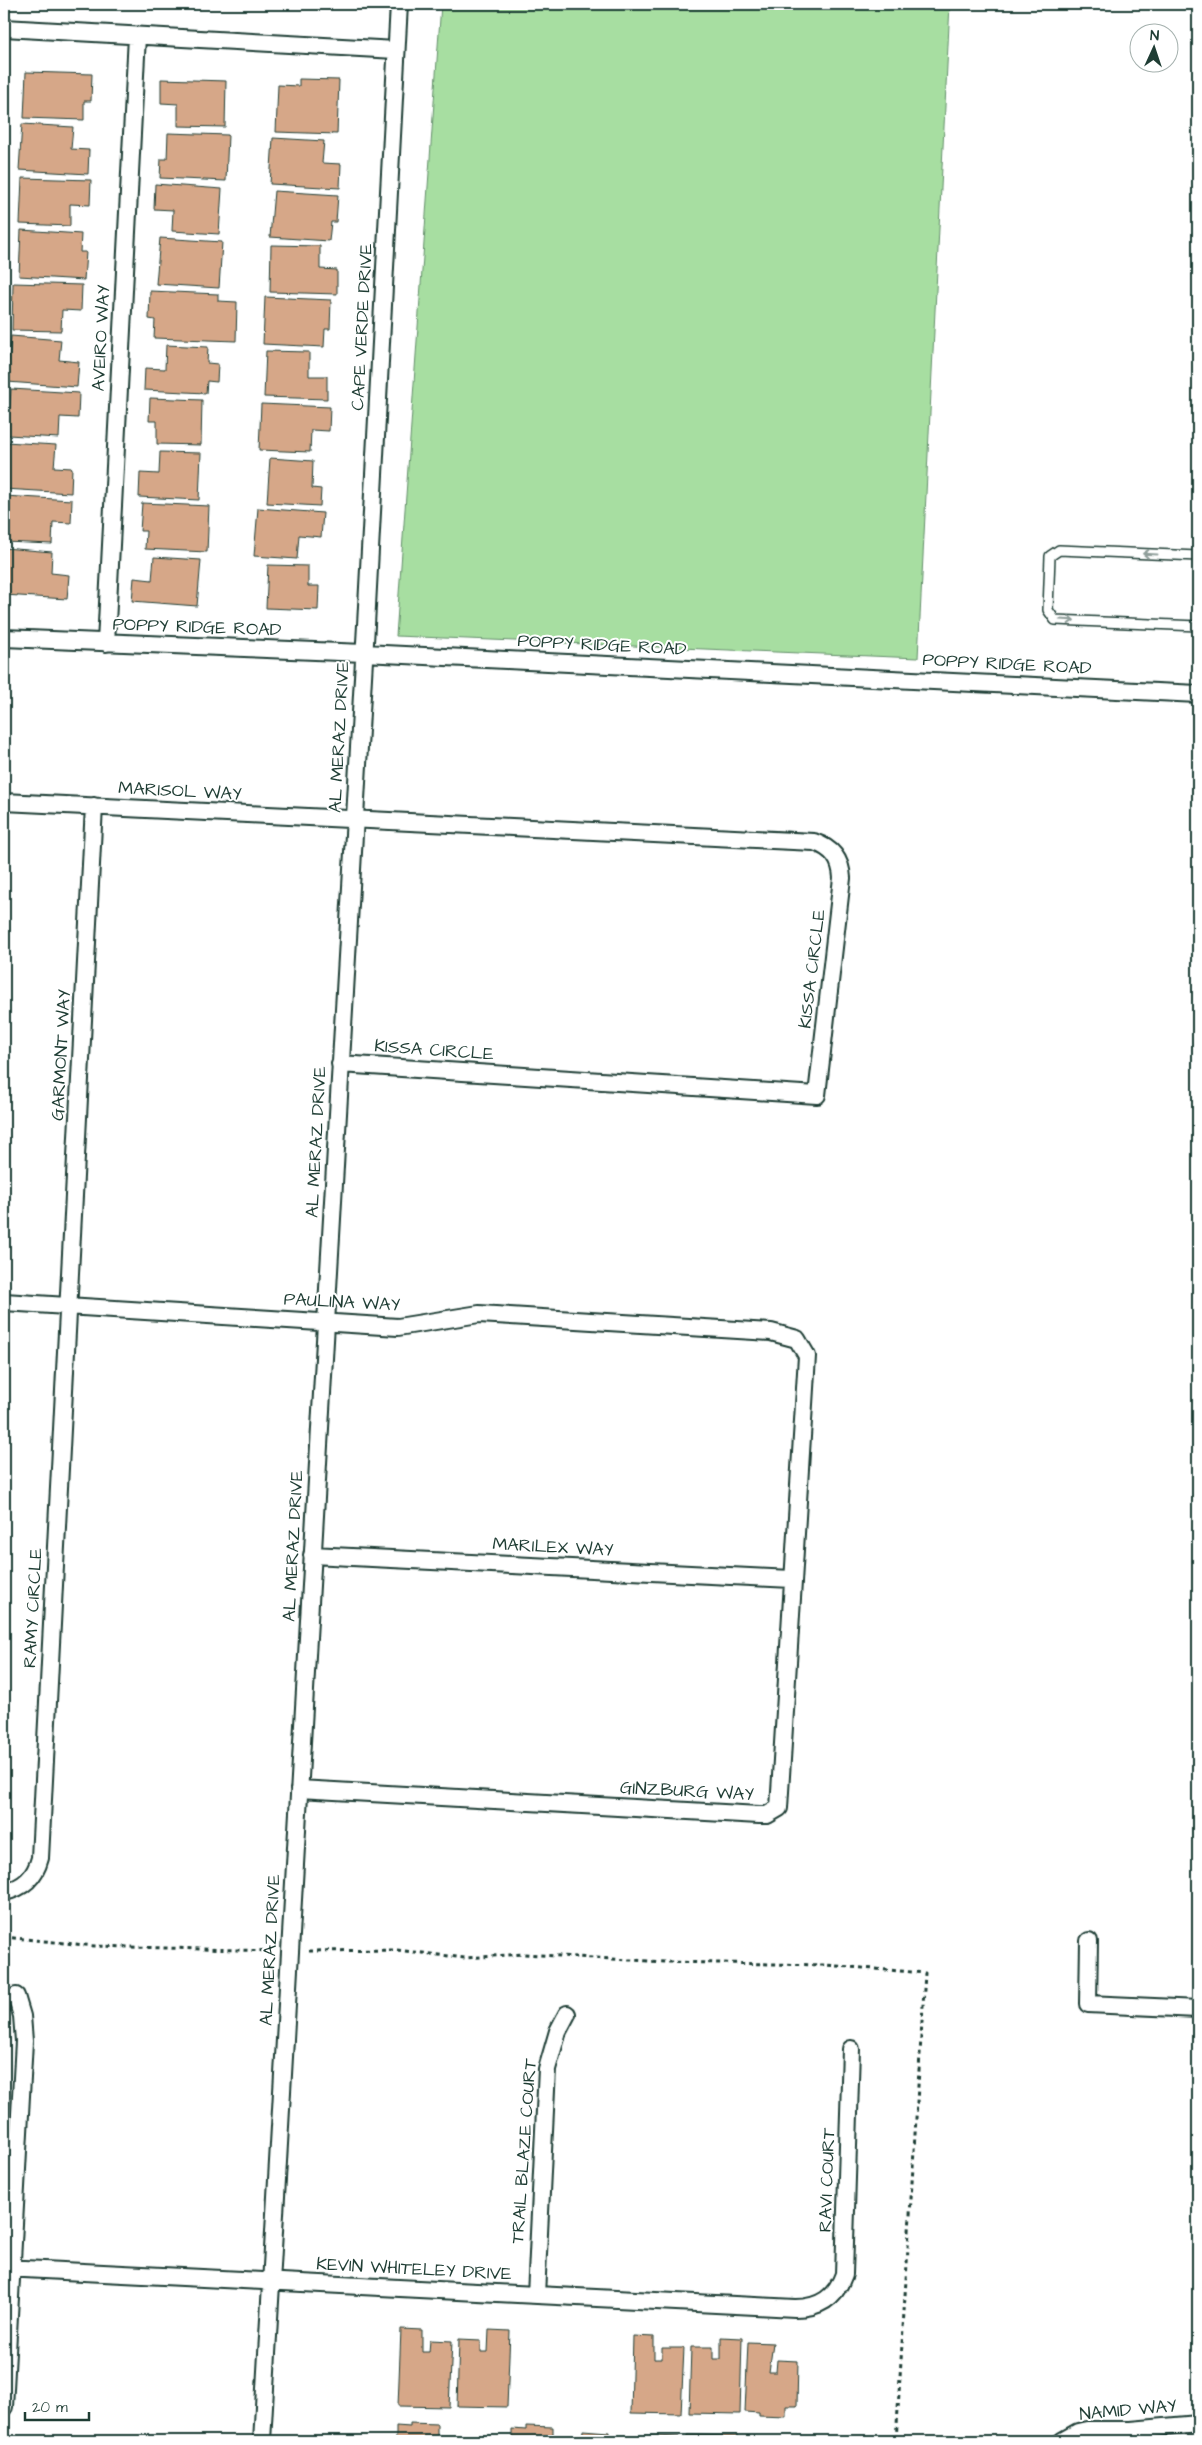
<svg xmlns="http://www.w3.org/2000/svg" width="1202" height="2445" font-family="'Architects Daughter',sans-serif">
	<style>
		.green { fill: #a7dea1; stroke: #638e6a }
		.building { fill: #d6a788; stroke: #1f3d34 }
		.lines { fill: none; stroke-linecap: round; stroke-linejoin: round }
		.lane-casing { stroke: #1f3d34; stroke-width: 12 }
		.street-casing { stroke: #1f3d34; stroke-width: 20 }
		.path { stroke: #1f3d34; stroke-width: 3; stroke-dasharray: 4 4; stroke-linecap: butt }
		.lane { stroke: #fff; stroke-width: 9 }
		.street { stroke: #fff; stroke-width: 16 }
		.oneway { stroke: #8f9e9a }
		.labels { text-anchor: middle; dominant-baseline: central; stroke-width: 4; stroke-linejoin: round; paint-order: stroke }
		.street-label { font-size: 18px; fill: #1f3d34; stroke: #fff }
	</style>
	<rect width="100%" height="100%" fill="#fff"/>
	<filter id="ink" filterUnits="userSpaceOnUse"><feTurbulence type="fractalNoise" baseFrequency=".02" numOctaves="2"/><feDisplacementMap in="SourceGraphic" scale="10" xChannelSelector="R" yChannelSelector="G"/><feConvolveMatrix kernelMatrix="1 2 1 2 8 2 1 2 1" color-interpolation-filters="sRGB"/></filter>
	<g filter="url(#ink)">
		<!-- green -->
		<path class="green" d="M441,4H950L918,658L396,636Z"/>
		<!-- building -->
		<path class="building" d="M26,72L92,74L91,101H84V120L24,118Z
			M161,79L226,81L225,127L178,126V104L161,103Z
			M299,79L339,80L337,134L276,132L278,85L299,86Z
			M22,124L73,127L71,149L89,150L88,174L19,170Z
			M168,133L228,135L226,181L160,178L161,159H167Z
			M273,138L324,141L322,163L341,164L340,188L270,184Z
			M22,178L91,180L90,205L70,204V226L20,224Z
			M155,184L222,189L219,234L172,231L173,210L154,209Z
			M274,191L338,195L336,222H331L329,241L270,237Z
			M21,230L81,234L80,252H86L84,280L19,276Z
			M160,238L222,242L219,288L156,284Z
			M271,245L320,246V269L337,270V294L270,292Z
			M13,283L82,285L81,311L62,310L61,331L12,330Z
			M150,291L218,294V301L237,302L236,341L154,338L155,320L149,319Z
			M265,297L331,300L330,329H325L324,347L263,344Z
			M11,336L61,340L59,360L79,362L77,387L7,382Z
			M166,345L208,347L207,363L218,364L217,382L207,381L206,393L144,390L145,368L165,369Z
			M266,351L309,352V376H327V399L264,397Z
			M11,389L79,393L78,418L60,417L59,438L8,435Z
			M150,398L202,400L201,445L157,444V421H149Z
			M261,404L330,407L329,431L311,430L310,452L259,450Z
			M5,442L56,445L54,467L72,468L71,493L4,489Z
			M160,452L201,453L199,500L139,497L140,473L159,474Z
			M270,458L313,461L312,488L321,489L320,506L267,503Z
			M4,496L72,500L71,523L53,522L52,544L4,542Z
			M142,503L209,506L207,552L145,549L146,531H140Z
			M258,508L323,513L321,537L299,535L297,559L254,556Z
			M4,548L52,552L51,573L69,575L67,599L4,595Z
			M154,557L201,560L197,606L132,601L134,578L152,580Z
			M268,565L308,566V586H319L318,610L266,608Z
			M401,2329L422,2330V2352H429L430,2340L452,2341L449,2407L398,2406Z
			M489,2330L510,2331L507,2407L457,2406L459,2339L481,2340V2352H488Z
			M633,2336L654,2337V2359H662V2348H684L681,2414L631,2413Z
			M721,2337L742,2338L740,2414L689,2413L691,2347H713V2359H721Z
			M748,2342L773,2343L769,2372H776L777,2360L798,2361L797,2406H786V2417L759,2416V2413L745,2412Z
			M410,2423L437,2424V2435L447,2436V2441H396V2426L410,2427Z
			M526,2426L553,2427V2438L563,2439V2441H512V2429L526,2430Z
			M583,2430L609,2432V2435L623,2436V2441H582Z
			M628,2435L679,2437V2441H628Z
			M687,2435L738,2436L737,2441H687Z"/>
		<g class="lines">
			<defs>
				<path id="lane" d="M1198,556L1059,550L1050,556L1048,610L1055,620L1198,626"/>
				<path id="street" d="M4,28L396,50
					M4,638L364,653L1198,694
					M106,643L137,36
					M4,802L814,842C832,848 841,859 842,878L817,1095L340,1064
					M4,1302L398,1327L479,1314L771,1332L797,1339L807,1356L779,1808L767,1815H759L299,1789
					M312,1555L792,1579
					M4,1892C24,1888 35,1877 40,1858L94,806
					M1089,1941L1088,2004L1198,2009
					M4,2268L795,2308C820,2308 836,2297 844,2274L851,2049
					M536,2295L547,2069L558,2031L567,2014
					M4,2407L24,2041L22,2016L16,1996
					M262,2441L366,625L399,4
					M1062,2441L1078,2432L1087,2430H1131L1198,2424"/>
			</defs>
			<!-- lane casing -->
			<use href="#lane" class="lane-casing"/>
			<!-- street casing -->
			<use href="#street" class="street-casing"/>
			<!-- path -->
			<path class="path" d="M4,1937L95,1946L273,1951
				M309,1951L397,1950L465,1958L523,1954L666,1962L825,1965L925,1973L896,2441"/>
			<!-- lane -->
			<use href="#lane" class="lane"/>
			<!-- street -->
			<use href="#street" class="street"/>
		</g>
		<!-- one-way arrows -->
		<defs><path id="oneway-shaft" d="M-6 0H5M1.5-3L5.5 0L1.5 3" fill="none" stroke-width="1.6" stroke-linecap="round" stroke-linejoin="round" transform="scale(1.25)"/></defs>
		<g class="oneway">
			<use href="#oneway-shaft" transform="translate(1150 554) rotate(-177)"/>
			<use href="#oneway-shaft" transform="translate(1067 620) rotate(3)"/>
		</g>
	</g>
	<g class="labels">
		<!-- street labels -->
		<g class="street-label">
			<text transform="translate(362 327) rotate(-87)">CAPE VERDE DRIVE</text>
			<text transform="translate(101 338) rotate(-87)">AVEIRO WAY</text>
			<text transform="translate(197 627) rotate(2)">POPPY RIDGE ROAD</text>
			<text transform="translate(602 645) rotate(3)">POPPY RIDGE ROAD</text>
			<text transform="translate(1007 664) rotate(3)">POPPY RIDGE ROAD</text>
			<text transform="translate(339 737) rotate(-87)">AL MERAZ DRIVE</text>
			<text transform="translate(180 791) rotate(3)">MARISOL WAY</text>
			<text transform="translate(812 969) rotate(-83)">KISSA CIRCLE</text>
			<text transform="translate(434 1050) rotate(4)">KISSA CIRCLE</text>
			<text transform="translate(61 1055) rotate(-87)">GARMONT WAY</text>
			<text transform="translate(316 1142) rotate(-87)">AL MERAZ DRIVE</text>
			<text transform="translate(342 1302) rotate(3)">PAULINA WAY</text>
			<text transform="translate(293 1546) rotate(-87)">AL MERAZ DRIVE</text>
			<text transform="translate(553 1547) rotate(3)">MARILEX WAY</text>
			<text transform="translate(33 1608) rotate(-87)">RAMY CIRCLE</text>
			<text transform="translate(687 1791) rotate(3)">GINZBURG WAY</text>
			<text transform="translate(270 1950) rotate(-87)">AL MERAZ DRIVE</text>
			<text transform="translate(524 2151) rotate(-86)">TRAIL BLAZE COURT</text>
			<text transform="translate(827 2180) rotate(-88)">RAVI COURT</text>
			<text transform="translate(414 2269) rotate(3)">KEVIN WHITELEY DRIVE</text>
			<text transform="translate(1128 2410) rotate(-5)">NAMID WAY</text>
		</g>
	</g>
	<!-- margin -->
	<rect width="1202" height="2445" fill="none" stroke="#fff" stroke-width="20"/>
	<rect x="10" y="10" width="1182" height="2425" fill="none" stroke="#1f3d34" stroke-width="2" filter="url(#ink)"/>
	<!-- north arrow -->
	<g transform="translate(1154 48) rotate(3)"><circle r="24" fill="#ffffff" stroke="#a5b1ae"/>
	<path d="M0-4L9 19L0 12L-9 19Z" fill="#1f3d34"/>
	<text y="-8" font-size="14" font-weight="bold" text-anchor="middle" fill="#1f3d34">N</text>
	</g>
	<!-- scale -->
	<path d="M25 2412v8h64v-8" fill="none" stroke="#1f3d34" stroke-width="2.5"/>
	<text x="32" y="2412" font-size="15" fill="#1f3d34" stroke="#ffffff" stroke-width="4" paint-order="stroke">20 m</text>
</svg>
